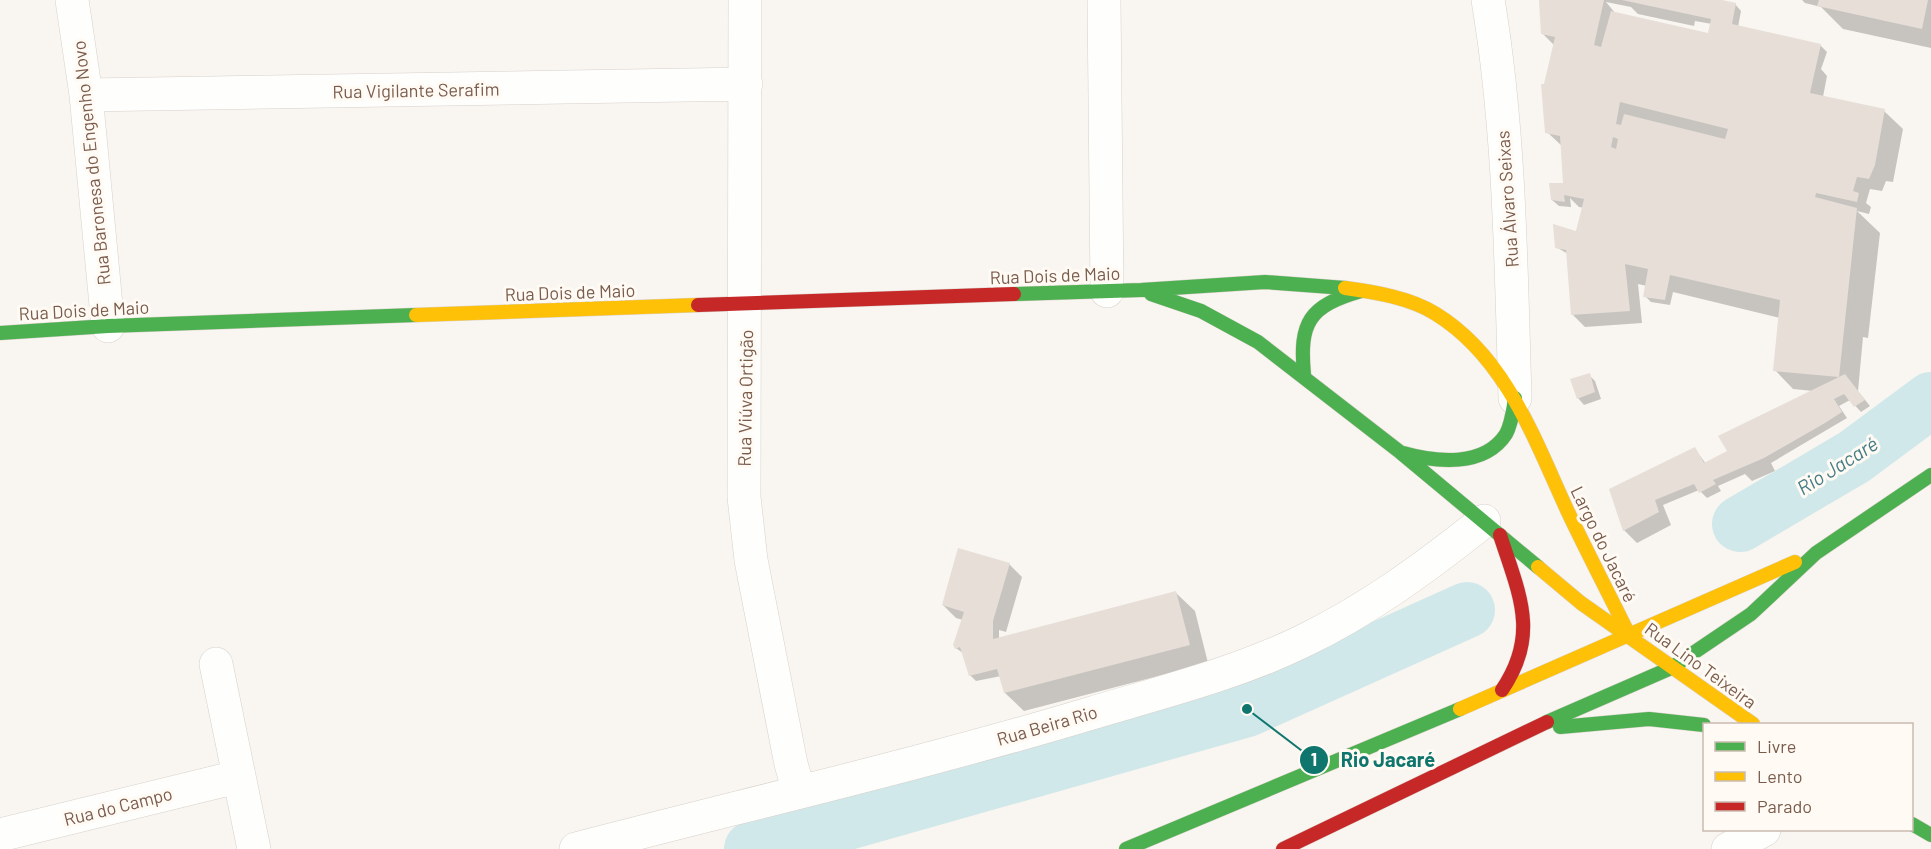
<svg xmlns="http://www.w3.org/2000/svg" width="1931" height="849" font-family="Barlow,sans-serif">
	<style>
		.shadow { fill: #0003; fill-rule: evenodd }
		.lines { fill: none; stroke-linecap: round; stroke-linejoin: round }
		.river { stroke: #d0e8ea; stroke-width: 56 }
		.building { fill: #e6ded7; fill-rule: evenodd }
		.street-casing { stroke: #d7d1cb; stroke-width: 34 }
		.fast-casing { stroke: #d9d2cb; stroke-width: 15 }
		.slow-casing { stroke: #d9d2cb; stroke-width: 15 }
		.jam-casing { stroke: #d9d2cb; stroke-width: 15 }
		.street { stroke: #fefefd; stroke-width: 33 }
		.fast { stroke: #4caf50; stroke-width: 14 }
		.slow { stroke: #ffc107; stroke-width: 14 }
		.jam { stroke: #c62828; stroke-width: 14 }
		.labels { text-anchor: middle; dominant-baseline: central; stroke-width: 6; stroke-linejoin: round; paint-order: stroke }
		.street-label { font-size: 18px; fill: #7a5c4d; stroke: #fffaf3 }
		.water-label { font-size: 20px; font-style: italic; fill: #437c86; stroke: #fffaf3 }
		.leader { fill: none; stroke: #0f766e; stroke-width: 2 }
		.callout-dot { fill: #0f766e; stroke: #fffaf3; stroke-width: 2 }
		.mark-label { font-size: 18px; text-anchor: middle; font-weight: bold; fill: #fff }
		.callout-label { font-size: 20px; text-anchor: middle; font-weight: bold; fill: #0f766e; stroke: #fffaf3; stroke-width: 6; stroke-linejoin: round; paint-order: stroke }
	</style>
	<rect width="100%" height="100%" fill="#f9f5f0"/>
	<!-- shadow -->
	<path class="shadow" d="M1540,0H1715L1735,4L1741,11L1738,27L1821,46L1827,52L1821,69L1827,76L1823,97L1884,111L1903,129L1893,182L1886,181L1882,191L1870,189L1866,203L1871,207L1869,214L1857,211L1880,233L1868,338L1863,337L1858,391L1870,406L1861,412L1850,400L1839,406L1847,418L1771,463L1775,471L1752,481L1745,474L1718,486L1721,491L1707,498L1699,490L1663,505L1671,525L1637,543L1624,530L1695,449L1706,464L1727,453L1813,391L1793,389L1775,370L1780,318L1673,292L1670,305L1651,302L1645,296L1647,286L1638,284L1642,323L1585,327L1573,315L1568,254L1556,247L1576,232L1584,208L1579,207L1570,198L1571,207L1559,206L1552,200L1565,187L1562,146L1547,132L1545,86L1554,45L1542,33ZM1606,2L1631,7L1638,14L1694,26L1695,21L1712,24L1709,34L1616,14Z
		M1802,0H1931V48L1843,29L1821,7L1805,3Z
		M1589,375L1595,381L1601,399L1584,405L1578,398Z
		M1009,564L1022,577L1006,632L999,630V639L1176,593L1195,611L1208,663L1024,711L1005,693L1001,676L976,681L970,675L964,654L956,648L963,620L956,618L943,605Z"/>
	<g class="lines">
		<!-- river -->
		<path class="river" d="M1740,524L1854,457L1931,400
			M752,849L1247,709L1467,610"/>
	</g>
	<!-- building -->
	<path class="building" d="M1539,0H1604L1594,45L1601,47L1611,11L1708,33L1711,19L1622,0H1722L1736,3L1732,24L1821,44L1810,93L1885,109L1875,165L1869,179L1857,177L1853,191L1859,193L1857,202L1816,193L1815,197L1857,208L1839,377L1773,371L1780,300L1670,275L1665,300L1643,297L1648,269L1625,264L1630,311L1571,315L1566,250L1555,248L1553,224L1576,231L1584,199L1564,195L1565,202L1551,200L1549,183H1563L1560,136L1545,133L1541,84H1544L1555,37L1541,34ZM1620,102L1728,129L1725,139L1624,114L1621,125L1616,124ZM1613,137L1618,139L1616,149L1611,147Z
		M1819,0H1928L1922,29L1817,6Z
		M1590,373L1595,392L1577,399L1570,379Z
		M1845,374L1865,400L1854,407L1844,394L1834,399L1842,412L1825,423L1764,458L1713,480L1716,484L1699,493L1694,484L1655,500L1659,512L1623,531L1609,489L1695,447L1704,463L1727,451L1718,436Z
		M958,548L1010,563L993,621V639L1176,591L1190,645L1004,693L997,669L969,676L960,647L955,649L953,645L964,612L942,605Z"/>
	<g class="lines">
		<defs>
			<path id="street" d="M72,0L86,95L108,326
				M745,0L744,497L751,560L791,764L799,791
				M1104,0L1107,291
				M1488,0C1510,131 1511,266 1515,398
				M86,95L746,84
				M216,664L254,849
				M0,835L237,777
				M576,849C748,804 922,764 1092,713C1162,692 1235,674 1301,642C1368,610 1426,567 1484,521
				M1728,849L1764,830"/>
			<path id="fast" d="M1014,294L1141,290L1265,282L1345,288
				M1151,294L1201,311L1258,342L1400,452L1538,567
				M0,333L108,326L416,315
				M1304,375C1299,322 1309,306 1361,291
				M1403,453C1435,462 1484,468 1506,434C1512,423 1513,410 1515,398
				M1547,722L1671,668L1751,614L1816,553L1931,475
				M1560,727L1649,719L1704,725
				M1912,824L1931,835
				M1126,849L1460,709"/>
			<path id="slow" d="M1345,288C1375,292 1411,298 1436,314C1507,358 1535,441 1568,512C1588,554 1609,594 1629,635
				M416,315L698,305
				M1538,567L1581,603L1753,724
				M1460,709L1795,562"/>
			<path id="jam" d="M698,305L1014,294
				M1500,535C1519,594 1540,634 1502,690
				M1283,849L1547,722"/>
		</defs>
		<!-- street casing -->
		<use href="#street" class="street-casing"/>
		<!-- fast casing -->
		<use href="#fast" class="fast-casing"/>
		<!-- slow casing -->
		<use href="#slow" class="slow-casing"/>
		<!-- jam casing -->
		<use href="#jam" class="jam-casing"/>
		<!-- street -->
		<use href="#street" class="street"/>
		<!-- fast -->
		<use href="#fast" class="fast"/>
		<!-- slow -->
		<use href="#slow" class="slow"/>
		<!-- jam -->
		<use href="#jam" class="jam"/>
	</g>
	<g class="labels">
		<!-- street labels -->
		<g class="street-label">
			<text transform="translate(416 90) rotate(-1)">Rua Vigilante Serafim</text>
			<text transform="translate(91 163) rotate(-96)">Rua Baronesa do Engenho Novo</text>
			<text transform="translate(1507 199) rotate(-94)">Rua Álvaro Seixas</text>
			<text transform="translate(1055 275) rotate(-2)">Rua Dois de Maio</text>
			<text transform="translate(570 292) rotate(-2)">Rua Dois de Maio</text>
			<text transform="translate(84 310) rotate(-3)">Rua Dois de Maio</text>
			<text transform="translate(745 398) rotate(-89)">Rua Viúva Ortigão</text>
			<text transform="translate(1604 544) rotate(64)">Largo do Jacaré</text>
			<text transform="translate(1701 665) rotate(36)">Rua Lino Teixeira</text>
			<text transform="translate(1047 725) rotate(-16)">Rua Beira Rio</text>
			<text transform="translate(118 806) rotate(-14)">Rua do Campo</text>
		</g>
		<!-- water labels -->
		<g class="water-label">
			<text transform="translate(1837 465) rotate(-32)">Rio Jacaré</text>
		</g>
	</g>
	<!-- callouts -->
	<path class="leader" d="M1247 709L1314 760"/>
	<g class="callout-dot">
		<circle cx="1247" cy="709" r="6"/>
		<circle cx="1314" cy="760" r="15"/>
	</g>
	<g class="mark-label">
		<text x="1314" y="766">1</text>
	</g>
	<g class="callout-label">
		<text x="1388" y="767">Rio Jacaré</text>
	</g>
	<!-- legend -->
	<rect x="1703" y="723" width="210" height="108" fill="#fffaf3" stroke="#cabbb1" stroke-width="1.5"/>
	<rect x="1715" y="742" width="30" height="9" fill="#4caf50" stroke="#cabbb1" stroke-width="1.5"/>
	<text x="1757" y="753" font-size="18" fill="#7a5c4d">Livre</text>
	<rect x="1715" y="772" width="30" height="9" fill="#ffc107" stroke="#cabbb1" stroke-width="1.5"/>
	<text x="1757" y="783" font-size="18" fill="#7a5c4d">Lento</text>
	<rect x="1715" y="802" width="30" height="9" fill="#c62828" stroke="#cabbb1" stroke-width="1.5"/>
	<text x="1757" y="813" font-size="18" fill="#7a5c4d">Parado</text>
</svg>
